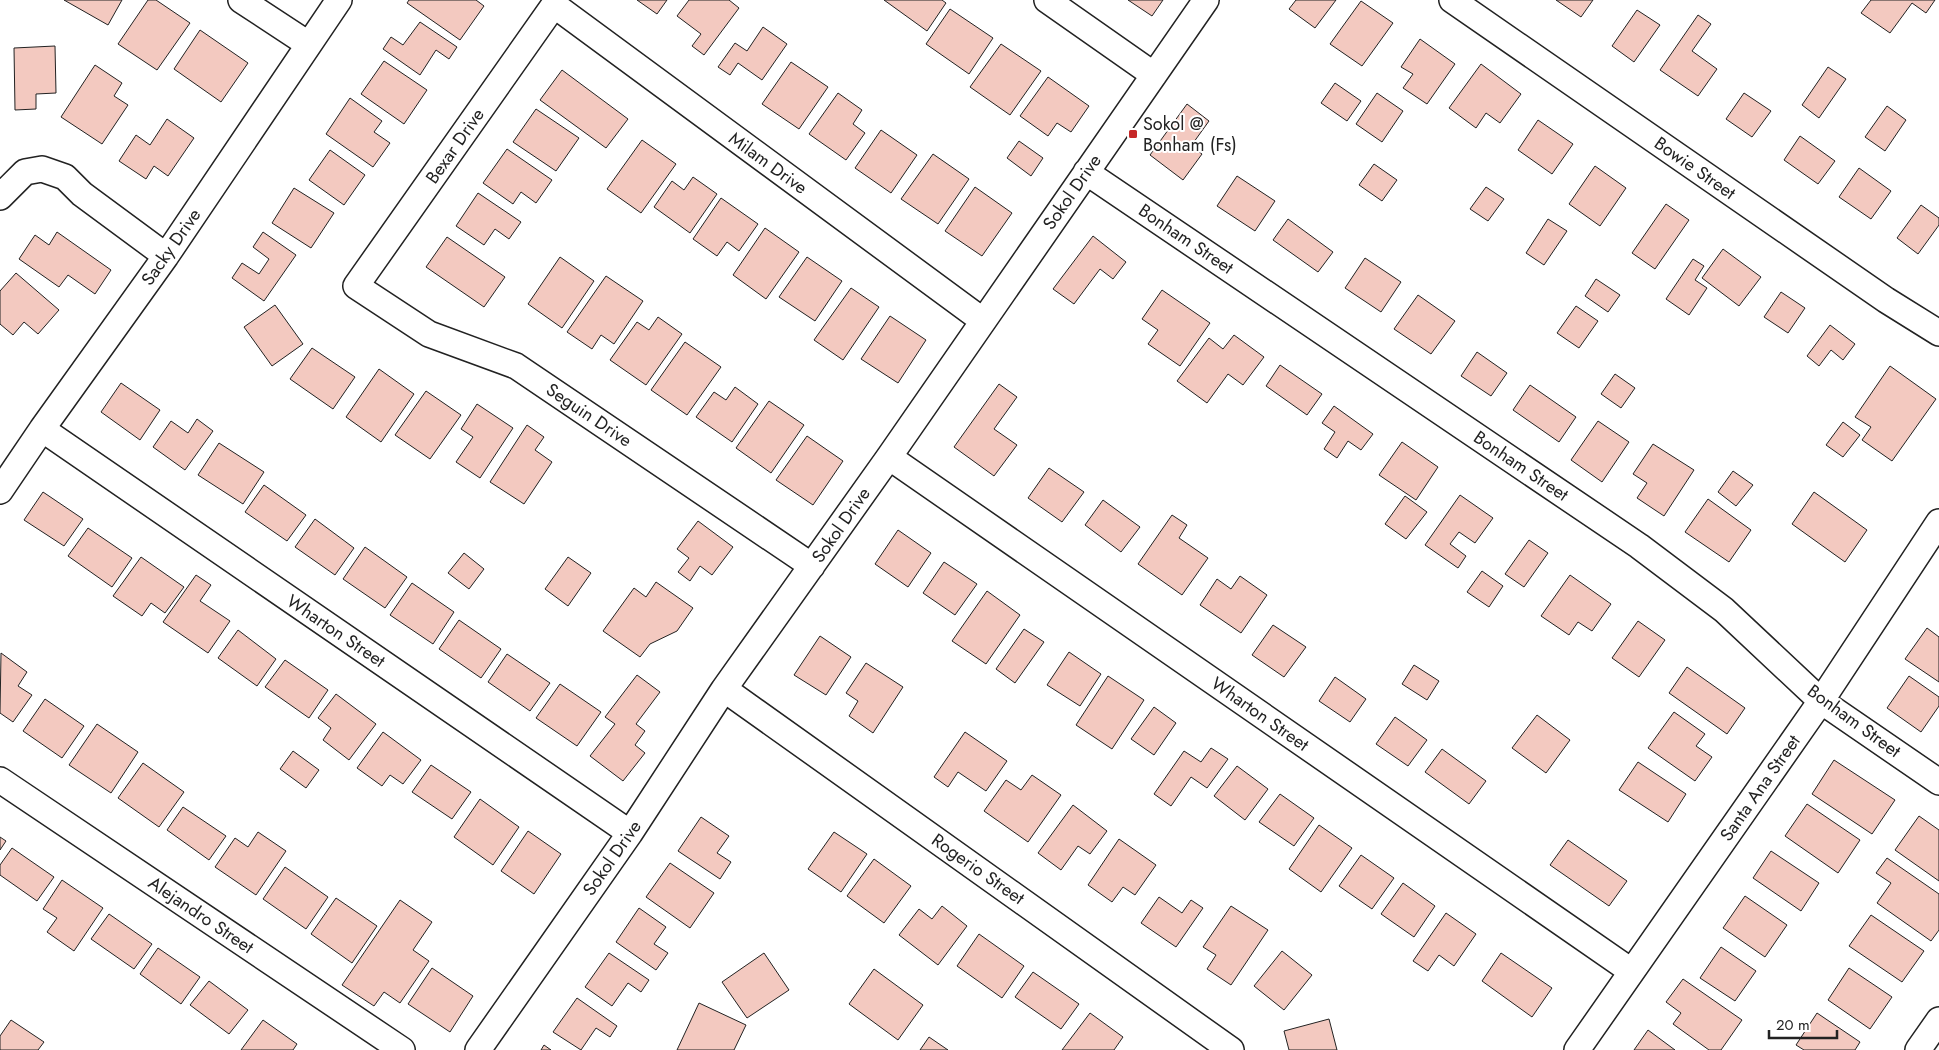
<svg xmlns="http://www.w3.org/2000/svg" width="1939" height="1050" font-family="Jost,sans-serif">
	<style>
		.building { fill: #f3c9c0; stroke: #222 }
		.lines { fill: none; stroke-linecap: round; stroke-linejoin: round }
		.minor-casing { stroke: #222; stroke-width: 28 }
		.minor { stroke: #fff; stroke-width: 25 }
		.poi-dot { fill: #c62828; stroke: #fff; stroke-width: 2 }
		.labels { text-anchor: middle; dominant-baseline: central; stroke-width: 4; stroke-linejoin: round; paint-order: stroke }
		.poi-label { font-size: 18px; fill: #222; stroke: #fff; text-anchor: start }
		.street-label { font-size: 18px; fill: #222; stroke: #fff }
	</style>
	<rect width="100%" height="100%" fill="#fff"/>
	<!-- building -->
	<path class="building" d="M64,0H122L108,25Z
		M148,0H156L190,23L157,70L118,44Z
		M409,0H476L484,6L460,40L407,3Z
		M637,0H667L657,14Z
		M689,0H729L739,8L704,55L692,46L701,34L677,16Z
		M884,0H942L946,3L927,31Z
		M1128,0H1163L1152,16Z
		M1296,0H1336L1315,28L1289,9Z
		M1556,0H1593L1581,17Z
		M1871,0H1935L1926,13L1912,3L1890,33L1861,13Z
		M1361,1L1393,23L1362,66L1330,44Z
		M950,9L993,38L969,74L926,44Z
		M1637,10L1660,25L1634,62L1612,46Z
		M1698,15L1711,24L1692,51L1717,69L1698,96L1660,70Z
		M420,22L457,47L449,59L436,50L420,75L383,49L391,37L403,45Z
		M763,27L787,44L762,80L738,63L730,75L718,67L735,43L747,51Z
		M200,30L248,63L221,102L174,69Z
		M1420,39L1455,64L1427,104L1403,88L1413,74L1401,67Z
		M1001,44L1041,71L1010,115L970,87Z
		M55,46L56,93L36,94V109L15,110L14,48Z
		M384,61L427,90L404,124L361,94Z
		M791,62L828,87L799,129L762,104Z
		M1481,64L1521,94L1500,123L1486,113L1476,128L1449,108Z
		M95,65L122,83L114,96L128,105L102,144L61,117Z
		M1828,67L1846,79L1819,118L1802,105Z
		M562,70L628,119L606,148L540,100Z
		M1048,77L1089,106L1071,132L1057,123L1048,136L1020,116Z
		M1335,83L1361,101L1347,121L1321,103Z
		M838,93L862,110L853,124L865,133L846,160L809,134Z
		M1377,93L1403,111L1382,142L1356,124Z
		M1744,93L1771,111L1752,137L1726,119Z
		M350,98L382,121L374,132L390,143L373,167L326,134Z
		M1187,104L1209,121L1191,146L1202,154L1183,180L1150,155Z
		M1887,106L1906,120L1885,151L1865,137Z
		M536,109L579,138L556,171L513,142Z
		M167,119L194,138L168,176L154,166L146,179L119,161L136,135L150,145Z
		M1538,120L1573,144L1552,174L1518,150Z
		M881,130L917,155L891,193L855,168Z
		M1800,136L1835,161L1818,184L1784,160Z
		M642,140L676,164L641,213L607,189Z
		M1019,141L1043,158L1031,176L1007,158Z
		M507,149L552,180L536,203L521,192L513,204L483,183Z
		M330,150L365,175L344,205L309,180Z
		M933,154L969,179L938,224L901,199Z
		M1374,164L1397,180L1382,201L1359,185Z
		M1595,166L1626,188L1600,226L1569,204Z
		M1859,168L1891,191L1871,219L1839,197Z
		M1237,176L1275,201L1255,231L1217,206Z
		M693,177L717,194L690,233L654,207L672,181L684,190Z
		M975,187L1012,213L982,256L945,231Z
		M1486,187L1504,199L1488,221L1470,209Z
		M294,188L334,213L311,248L272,223Z
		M478,193L521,222L509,239L495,229L484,245L456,226Z
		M721,198L758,224L739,251L727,242L717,256L693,239Z
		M1666,204L1689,220L1655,269L1632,253Z
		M1921,205L1939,218V225L1918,254L1897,238Z
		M1288,219L1333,252L1318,272L1273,240Z
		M1548,219L1567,231L1544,265L1526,253Z
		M765,228L799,252L766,299L733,275Z
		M57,232L111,270L95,294L68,275L59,287L19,259L35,235L49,245Z
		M263,232L296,255L264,301L232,278L242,263L259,274L269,259L253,247Z
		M1093,236L1126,262L1113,279L1100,269L1074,304L1053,289Z
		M447,237L505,277L484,307L426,267Z
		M1723,249L1761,277L1739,306L1702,278Z
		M560,257L594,281L562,328L528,304Z
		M807,257L842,281L815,321L779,297Z
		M1365,258L1401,282L1381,312L1345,288Z
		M1693,259L1704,266L1695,280L1707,288L1689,315L1666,299Z
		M16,273L59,310L38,334L24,322L13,335L0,324V291Z
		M606,276L643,301L614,344L601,335L592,349L567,332Z
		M1596,279L1620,295L1608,312L1585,296Z
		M851,288L879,307L843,360L814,340Z
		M1162,290L1210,323L1180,366L1148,344L1158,330L1142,319Z
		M1781,292L1805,308L1788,333L1764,317Z
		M1418,295L1455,321L1431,354L1394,329Z
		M275,305L303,344L272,366L244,327Z
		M1576,306L1598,321L1579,348L1557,333Z
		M890,316L926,340L898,383L861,359Z
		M658,317L682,334L646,385L610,360L637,322L649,330Z
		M1830,325L1855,344L1843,360L1831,350L1819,366L1807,356Z
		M1234,335L1264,357L1243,385L1228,374L1207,403L1177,381L1209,338L1223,349Z
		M685,342L721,367L687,415L651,390Z
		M312,348L355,377L333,409L290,379Z
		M1477,352L1507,373L1491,396L1461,376Z
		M1280,365L1322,394L1307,415L1266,386Z
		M1890,366L1936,399L1892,461L1862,440L1871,427L1855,417Z
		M379,369L414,394L381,442L346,417Z
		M1615,374L1635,388L1621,408L1601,394Z
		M121,383L160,410L140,440L101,412Z
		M999,384L1017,397L994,429L1017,445L994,476L954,447Z
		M1530,385L1576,417L1559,442L1513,410Z
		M735,387L758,404L732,442L696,417L714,392L726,400Z
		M426,391L461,415L430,459L395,435Z
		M769,401L804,425L771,473L736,448Z
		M477,404L513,428L480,478L456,462L473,437L461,429Z
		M1334,406L1373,434L1361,450L1348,441L1337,458L1324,449L1335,432L1322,423Z
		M197,419L213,431L185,470L153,447L171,421L188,433Z
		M1598,421L1629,442L1602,482L1571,460Z
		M1843,422L1860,435L1843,457L1826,445Z
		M527,425L544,437L535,450L552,462L524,504L490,482Z
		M807,436L843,461L813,505L776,480Z
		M1402,442L1438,467L1416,500L1379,475Z
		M219,443L264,472L243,504L198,475Z
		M1653,444L1694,470L1664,516L1637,498L1647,483L1633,474Z
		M1049,468L1084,492L1062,522L1028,498Z
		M1733,471L1753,485L1736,506L1718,492Z
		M264,485L306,515L287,541L245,512Z
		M43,492L83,519L64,546L24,520Z
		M1814,492L1867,530L1845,562L1792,524Z
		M1460,495L1493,518L1475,543L1459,532L1450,544L1466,556L1458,568L1425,545Z
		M1405,496L1427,512L1406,539L1385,524Z
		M1708,499L1751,530L1729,562L1685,532Z
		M1103,500L1140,527L1121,552L1085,525Z
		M1172,515L1187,525L1179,538L1208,558L1182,595L1138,564Z
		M315,519L354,548L335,575L295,547Z
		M698,521L733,547L712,575L700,566L690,581L678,572L689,558L677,549Z
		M88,528L132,558L112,587L68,556Z
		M898,530L931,553L908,587L875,564Z
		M1529,540L1548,553L1524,587L1505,574Z
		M365,547L407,577L385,608L343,579Z
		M464,553L484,569L469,589L448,573Z
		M141,557L184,587L165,613L151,603L142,616L113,596Z
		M568,557L591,573L568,606L545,589Z
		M944,562L977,584L955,615L923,593Z
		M1482,571L1503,586L1489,607L1467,592Z
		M196,575L211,585L200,601L230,621L208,653L163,622Z
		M1570,575L1611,604L1592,631L1578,622L1569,635L1541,616Z
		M1240,576L1267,595L1241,633L1200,605L1217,579L1231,589Z
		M656,582L693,608L677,631L650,644L640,657L603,631L634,588L646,597Z
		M412,583L454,612L433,644L390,615Z
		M987,591L1020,615L986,664L952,641Z
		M459,620L501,649L481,678L439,649Z
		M1638,621L1665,640L1639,677L1612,658Z
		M1273,625L1306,647L1284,677L1252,655Z
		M1927,628L1939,637V682L1905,659Z
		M1024,629L1044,642L1015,683L996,669Z
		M238,630L276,659L257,686L218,658Z
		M820,636L851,657L826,695L794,675Z
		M1069,652L1101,674L1080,706L1047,685Z
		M1,653L27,672L18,686L32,695L13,722L0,713Z
		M507,654L550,683L530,711L488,682Z
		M285,660L328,690L309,718L265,687Z
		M866,663L903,687L873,733L849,716L858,701L846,693Z
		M1414,665L1439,681L1427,700L1402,684Z
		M1687,667L1745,708L1727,734L1669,693Z
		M637,675L660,692L636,724L645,731L635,745L645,753L623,781L590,756L615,724L605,717Z
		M1108,676L1144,700L1112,749L1076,725Z
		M1909,676L1939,697V706L1921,732L1887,708Z
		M1335,677L1366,699L1350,722L1319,701Z
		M560,684L601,712L577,746L536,718Z
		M336,694L376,724L349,760L323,740L331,728L318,718Z
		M45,699L84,726L62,758L23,731Z
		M1154,707L1176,723L1154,755L1131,739Z
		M1674,712L1705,734L1696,746L1712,757L1695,781L1648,748Z
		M1537,715L1570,740L1546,773L1512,748Z
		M1395,717L1427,740L1408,766L1376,744Z
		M97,724L138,752L111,793L69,765Z
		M383,732L421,760L403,784L390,775L382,786L357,768Z
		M965,732L1007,761L986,791L958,772L948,787L934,777Z
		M1211,748L1228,759L1207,788L1191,777L1171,806L1154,794L1184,751L1201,762Z
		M1442,749L1486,781L1469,804L1425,772Z
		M293,751L319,770L306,788L280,769Z
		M1834,760L1895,800L1872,834L1812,794Z
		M1638,762L1686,794L1668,822L1619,790Z
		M143,763L184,792L159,827L118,798Z
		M431,765L471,792L452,819L412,792Z
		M1237,766L1268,789L1245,820L1214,796Z
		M1032,775L1061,795L1028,842L984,811L1006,780L1021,790Z
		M1280,794L1314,818L1294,846L1259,822Z
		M480,799L519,827L493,865L454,837Z
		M1807,804L1860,840L1838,873L1785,836Z
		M1073,805L1107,831L1090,854L1078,846L1061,870L1038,853Z
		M183,807L226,836L209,860L167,830Z
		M1919,816L1939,830V881L1895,850Z
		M701,817L729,836L717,853L731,862L720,879L678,851Z
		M1319,825L1352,848L1321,892L1289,869Z
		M528,831L561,854L534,894L501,871Z
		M258,832L286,851L256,895L215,867L235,838L248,847Z
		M834,832L867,854L841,892L808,869Z
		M0,837L6,841L0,850Z
		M1119,839L1156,865L1135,895L1123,887L1112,902L1088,885Z
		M1568,840L1627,881L1609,906L1550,865Z
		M12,848L54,877L37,901L0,875V865Z
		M1771,851L1819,883L1801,911L1753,878Z
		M1361,855L1394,878L1372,909L1339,886Z
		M1887,858L1939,894V930L1931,941L1877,903L1891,883L1876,873Z
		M874,859L911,886L884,923L847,896Z
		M670,863L714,893L690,928L646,897Z
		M285,867L328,897L306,929L263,899Z
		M62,880L103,908L74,951L47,932L57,918L43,909Z
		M1403,883L1435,906L1414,937L1381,914Z
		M1745,896L1787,925L1765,957L1723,928Z
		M1159,897L1182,913L1191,900L1203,908L1176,947L1141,923Z
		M336,898L377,926L352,963L311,934Z
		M400,900L432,922L413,950L429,961L400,1003L384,992L374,1006L342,985Z
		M942,906L967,926L938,965L899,935L919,909L932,919Z
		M1231,906L1268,930L1231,985L1207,969L1216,955L1203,947Z
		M639,908L666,927L654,944L668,953L656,970L616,942Z
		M1446,913L1476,934L1454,966L1439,955L1428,971L1413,961Z
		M109,914L152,944L134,969L91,939Z
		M1871,915L1924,951L1902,982L1849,946Z
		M979,934L1024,966L1002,998L957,966Z
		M1721,947L1756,971L1735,1001L1700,978Z
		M158,948L200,977L181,1004L140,974Z
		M1282,951L1312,975L1284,1010L1254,986Z
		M609,953L649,980L641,992L628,983L612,1006L585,987Z
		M764,953L789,990L747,1018L722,982Z
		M1501,953L1552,988L1532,1017L1482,981Z
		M432,968L473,996L450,1032L408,1004Z
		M1849,968L1892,997L1870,1029L1828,1000Z
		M874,969L923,1005L898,1040L849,1004Z
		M1033,972L1079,1004L1061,1029L1015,997Z
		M1683,979L1742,1020L1721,1050H1709L1673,1024L1681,1013L1666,1002Z
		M209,981L248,1010L229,1034L190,1005Z
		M577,998L617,1026L610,1037L596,1028L581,1050L553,1032Z
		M699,1003L746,1025L734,1050H677Z
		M1090,1013L1123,1037L1114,1050H1062Z
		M1817,1013L1860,1042L1855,1050H1804L1796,1045Z
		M1329,1019L1337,1050H1289L1284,1031Z
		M11,1020L44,1042L38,1050H0V1036Z
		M263,1020L297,1044L293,1050H241Z
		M1648,1030L1675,1050H1634Z
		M929,1037L948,1050H920Z
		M544,1045L551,1050H541Z"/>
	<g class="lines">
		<defs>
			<path id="minor" d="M241,0L308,44
				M1047,0L1154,75
				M1452,0L1886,300L1939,333
				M1086,172L1639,546L1724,610L1821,701L1939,782
				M0,197L25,172L42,169L65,177L82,194L166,256
				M42,429L630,833
				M889,457L1631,971
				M0,491L42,429L166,256L339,0
				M812,566L516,366L429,334L356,286L554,5L982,320
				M724,689L1231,1050
				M0,780L402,1050
				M478,1050L630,833L724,689L889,457L1206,0
				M1577,1050L1821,701L1939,522
				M1918,1050L1939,1020"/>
		</defs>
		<!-- minor casing -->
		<use href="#minor" class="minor-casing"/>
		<!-- minor -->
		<use href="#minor" class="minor"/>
	</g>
	<!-- markers -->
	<rect class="poi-dot" x="1128" y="129" width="10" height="10" rx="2.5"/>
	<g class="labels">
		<!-- poi labels -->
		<g class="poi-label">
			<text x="1143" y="124">Sokol @<tspan x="1143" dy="21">Bonham (Fs)</tspan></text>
		</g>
		<!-- street labels -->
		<g class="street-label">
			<text transform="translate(455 146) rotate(-55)">Bexar Drive</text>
			<text transform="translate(768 163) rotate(36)">Milam Drive</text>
			<text transform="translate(1695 168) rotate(35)">Bowie Street</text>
			<text transform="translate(1072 192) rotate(-55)">Sokol Drive</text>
			<text transform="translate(1186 239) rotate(34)">Bonham Street</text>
			<text transform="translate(171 247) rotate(-55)">Sacky Drive</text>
			<text transform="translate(589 415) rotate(34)">Seguin Drive</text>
			<text transform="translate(1521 466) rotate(34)">Bonham Street</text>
			<text transform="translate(841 525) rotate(-55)">Sokol Drive</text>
			<text transform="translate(336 631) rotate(34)">Wharton Street</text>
			<text transform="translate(1260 714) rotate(35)">Wharton Street</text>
			<text transform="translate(1854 721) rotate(36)">Bonham Street</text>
			<text transform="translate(1760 788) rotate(-55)">Santa Ana Street</text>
			<text transform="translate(612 858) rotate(-55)">Sokol Drive</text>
			<text transform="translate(978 869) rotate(35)">Rogerio Street</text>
			<text transform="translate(201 915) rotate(34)">Alejandro Street</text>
		</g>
	</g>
	<!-- scale -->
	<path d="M1769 1030v8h68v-8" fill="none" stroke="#222222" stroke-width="2.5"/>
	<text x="1776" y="1030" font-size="15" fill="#222222" stroke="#ffffff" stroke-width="4" paint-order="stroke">20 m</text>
</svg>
